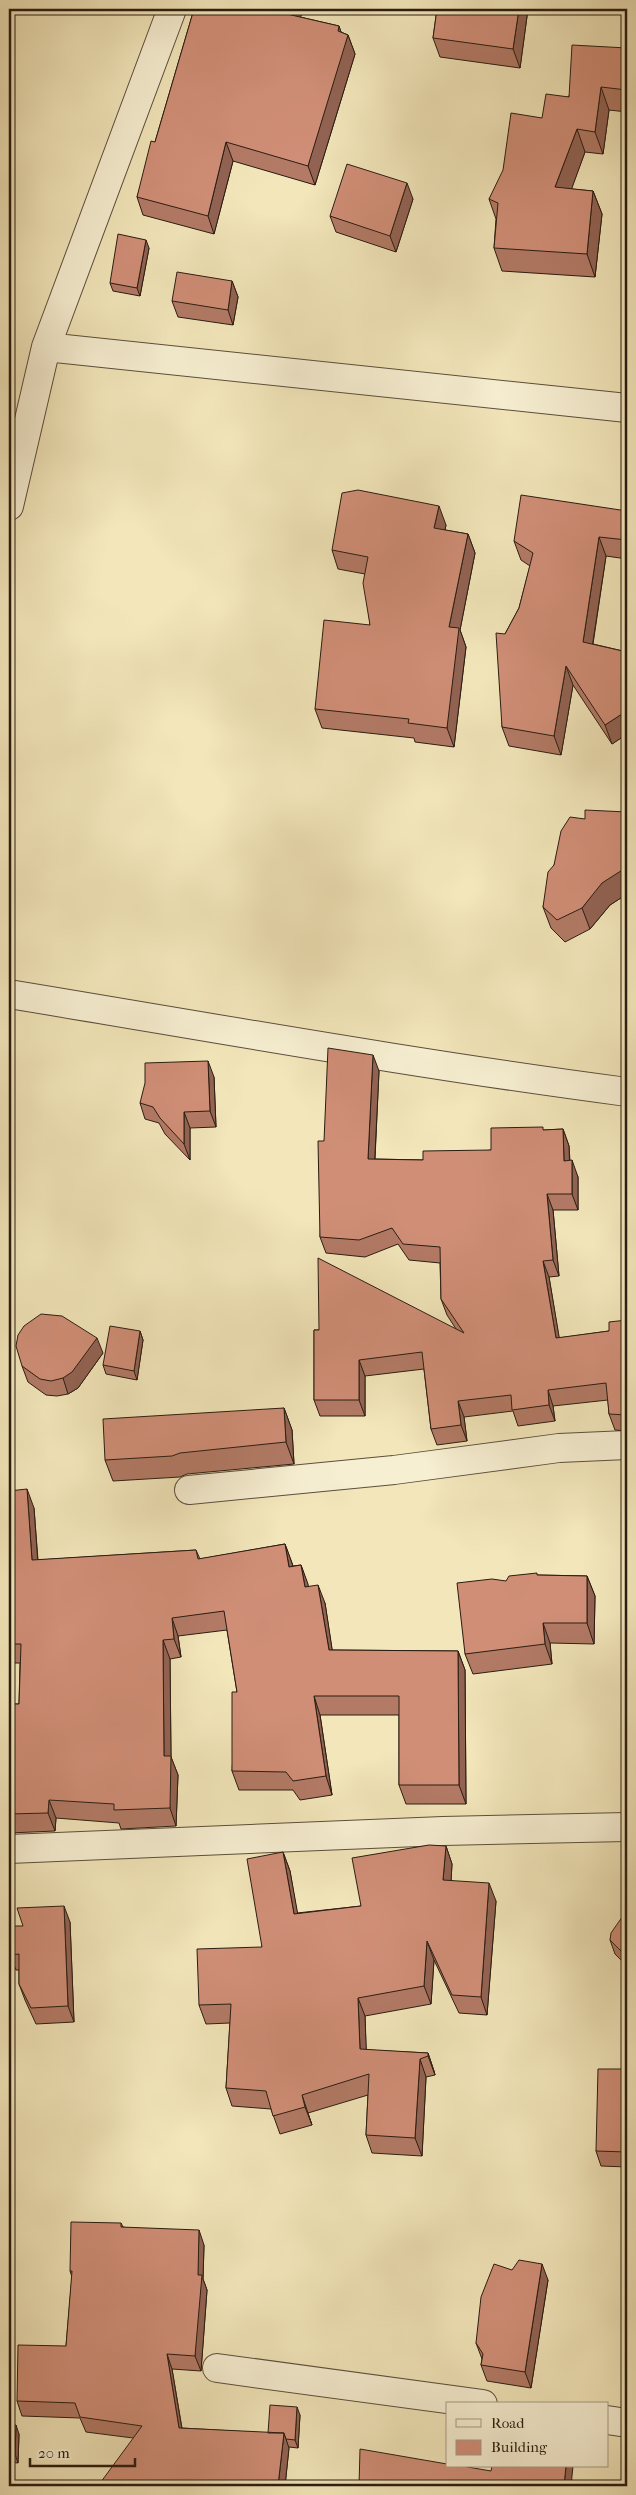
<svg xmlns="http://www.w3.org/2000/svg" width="636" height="2495" font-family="'IM FELL French Canon',serif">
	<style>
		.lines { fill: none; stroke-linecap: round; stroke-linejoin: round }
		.minor-casing { stroke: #5c4e3b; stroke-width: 30 }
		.minor { stroke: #f7efd2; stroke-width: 28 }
		.wall { fill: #b37a66; stroke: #2a1c11 }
		.shaded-wall { fill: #926353; stroke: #2a1c11 }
		.building { fill: #d08e77; stroke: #2a1c11 }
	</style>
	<rect width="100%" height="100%" fill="#f2e6ba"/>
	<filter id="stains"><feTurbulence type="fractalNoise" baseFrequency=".004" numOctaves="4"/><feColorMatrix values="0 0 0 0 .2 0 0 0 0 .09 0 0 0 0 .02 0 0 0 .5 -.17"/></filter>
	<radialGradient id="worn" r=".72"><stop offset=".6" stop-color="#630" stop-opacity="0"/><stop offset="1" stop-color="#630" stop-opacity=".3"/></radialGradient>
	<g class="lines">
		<defs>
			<path id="minor" d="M46,347L627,408
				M9,506L46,347L172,9
				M9,994C215,1028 420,1065 627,1092
				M189,1490L394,1470L559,1448L627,1445
				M9,1849L443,1831L627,1827
				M217,2368L483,2404
				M607,2420L627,2423"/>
		</defs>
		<!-- minor casing -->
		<use href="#minor" class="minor-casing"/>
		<!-- minor -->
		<use href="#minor" class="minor"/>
	</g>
	<!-- wall -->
	<path class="wall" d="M194,9H304L300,17L339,26L341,32L348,35L355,54L315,185L233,161L214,234L143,215L137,197L155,142Z
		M437,9H528L520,68L440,57L433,38Z
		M627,48V112L609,110L603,154L585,152L571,189L593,191L602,214L595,277L502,271L494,248L496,219L489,199L542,118Z
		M413,199L396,252L336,232L330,216Z
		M149,248L140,296L113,291L110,283Z
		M232,281L238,297L233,325L178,317L172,301Z
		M627,511V559L606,556L593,644L627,652V734L612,744L573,685L561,755L509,746L502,727L505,634L519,608L530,566L521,560L514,541Z
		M446,525L445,530L468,534L475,553L460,630L466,647L454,747L415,742L414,738L322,728L315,709L370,625L365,574L338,569L332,550Z
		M627,812V894L610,905L590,929L565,942L551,928L543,907L554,865L585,819Z
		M379,1071L375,1159L423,1160L491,1150L544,1130L563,1129L569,1146L570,1161L578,1177V1210H553L559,1276L549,1277L559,1338L609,1331L627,1320V1431L615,1430L609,1414L608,1400L553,1406L555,1421L518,1426L513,1411L464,1417L467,1441L437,1445L431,1429L424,1369L365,1376V1416H320L314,1400V1330L456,1329L447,1315L441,1299L440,1263L409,1260L398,1244L365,1257L326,1253L320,1237L324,1141Z
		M214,1077L216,1127L190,1128V1160L165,1134L159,1123L145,1119L140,1103Z
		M140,1331L143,1340L137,1380L106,1374L103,1365Z
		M103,1353L78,1388L68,1394L57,1396L46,1395L28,1382L22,1366Z
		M284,1408L292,1430L294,1464L187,1474L180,1477L113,1481L105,1460Z
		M9,1491L34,1508L38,1560L196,1550L200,1559L285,1544L293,1566L301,1565L308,1586L325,1603L332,1650L458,1651L465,1670L466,1804H406L399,1785V1715H320L332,1795L300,1800L293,1790H239L232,1771L237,1692L227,1630L178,1636L181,1657L170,1659L171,1757L178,1775L176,1826L121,1829L119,1823L56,1818L55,1831L9,1833V1704H19L20,1663H9Z
		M538,1575L587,1576L595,1596L594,1644L550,1643L552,1664L473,1674L465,1654L506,1581Z
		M446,1846L452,1864L451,1880L496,1901L487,2015L459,2013L434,1960L431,2004L365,2016L366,2050L428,2053L434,2071L435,2075L426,2077L422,2156L372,2153L366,2135L368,2095L308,2113L312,2125L280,2134L271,2109L232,2106L226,2088L230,2023L206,2024L199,2005L262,1947L283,1852L290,1871L297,1913L361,1906Z
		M627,1910V1964L626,1965L615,1954L610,1940Z
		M70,1922L74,2022L36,2024L25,2000L19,1984V1970H16L10,1955L23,1926Z
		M627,2069V2167L601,2166L596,2151Z
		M121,2223L123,2227L204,2245L203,2279L207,2290L201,2371L172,2369L182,2428L268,2433L300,2415L298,2448L289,2447L285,2486L133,2438L86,2432L80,2418L22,2416L17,2401L66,2346L72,2277L70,2271Z
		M512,2270L548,2280L531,2388L487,2381L481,2365L482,2359L476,2343Z
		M9,2425L19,2434L18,2463L9,2462Z"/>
	<!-- shaded-wall -->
	<path class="shaded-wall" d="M289,9H304L294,32L287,14Z
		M519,9H528L520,68L513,49Z
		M339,26L345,44L348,35L355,54L315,185L308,166Z
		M601,87L609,110L603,154L595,132Z
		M577,129L585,152L564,210L555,187Z
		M226,142L233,161L214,234L208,216Z
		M407,183L413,199L396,252L390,236Z
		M593,191L602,214L595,277L587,254Z
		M9,225L12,233L9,243Z
		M146,240L149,248L140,296L137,288Z
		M232,281L238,297L233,325L228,310Z
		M439,506L446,525L441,547L434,528Z
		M468,534L475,553L460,630L466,647L454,747L447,728L449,627Z
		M599,537L606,556L590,661L583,642Z
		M566,666L573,685L561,755L554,736Z
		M625,712L627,718V734L612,744L605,725Z
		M627,848V894L610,905L590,929L582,908Z
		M373,1055L379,1071L374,1175L368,1159Z
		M208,1061L214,1077L216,1127L210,1111Z
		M184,1112L190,1128V1160L184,1144Z
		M563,1129L569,1146L570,1177L564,1161Z
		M572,1160L578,1177V1210L572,1194Z
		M547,1194L553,1210L559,1276L553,1260Z
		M543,1261L549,1277L562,1354L556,1338Z
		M140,1331L143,1340L137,1380L134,1371Z
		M97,1338L103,1353L78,1388L68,1394L63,1378Z
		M359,1360L365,1376V1416L359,1400Z
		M548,1390L553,1406L555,1421L549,1405Z
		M458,1401L464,1417L467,1441L461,1425Z
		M284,1408L292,1430L294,1464L286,1442Z
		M27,1489L34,1508L39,1579L32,1560Z
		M285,1544L292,1563L296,1586L289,1567Z
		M301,1565L308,1584L311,1606L305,1587Z
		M587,1576L595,1596L594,1644L587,1623Z
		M318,1585L325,1603L335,1668L329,1650Z
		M172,1618L178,1636L181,1657L174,1639Z
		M543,1623L550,1643L552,1664L545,1644Z
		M163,1640L170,1659L171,1757L178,1775L176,1826L170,1808L164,1756Z
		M458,1651L465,1670L466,1804L459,1785Z
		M314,1696L320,1715L332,1795L326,1776Z
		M49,1800L56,1818L55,1831L48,1813Z
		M446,1846L452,1864L450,1898L443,1880Z
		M283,1852L290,1871L301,1932L294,1914Z
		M489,1883L496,1901L487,2015L481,1997Z
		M64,1906L70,1922L74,2022L68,2006Z
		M427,1941L434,1960L431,2004L424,1986Z
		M358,1998L365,2016L367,2068L360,2049Z
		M428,2053L434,2071L435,2075L428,2056Z
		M420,2059L426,2077L422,2156L415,2138Z
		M302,2095L312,2125L305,2107Z
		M199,2230L204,2245L203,2279L207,2290L201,2371L195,2356Z
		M542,2264L548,2280L531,2388L525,2372Z
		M167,2354L172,2369L184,2442L179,2428Z
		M297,2407L300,2415L298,2448L295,2440Z
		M16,2425L19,2434L18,2463L15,2454Z
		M284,2433L289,2448L285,2486H278Z
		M566,2466H573L571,2486H564Z"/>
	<!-- building -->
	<path class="building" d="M194,9H289L287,14L339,26L338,31L348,35L308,166L226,142L208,216L137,197L151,141L155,142Z
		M437,9H519L513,49L433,38Z
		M572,45L627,48V90L601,87L595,132L577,129L555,187L593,191L587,254L494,248L498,203L489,199L503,170L511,113L542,118L546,94L569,97Z
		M347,164L407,183L390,236L330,216Z
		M118,234L146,240L137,288L110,283Z
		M177,272L232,281L228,310L172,301Z
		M358,490L439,506L434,528L468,534L449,627L459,628L447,728L408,723L409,719L315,709L324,620L370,625L363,583L368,557L332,550L342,493Z
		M521,495L627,511V540L599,537L583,642L627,652V711L625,712L605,725L566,666L554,736L502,727L496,633L505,634L519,608L533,553L514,541Z
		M585,810L627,812V867L602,883L582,908L557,920L543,907L548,872L554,865L561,831L570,817L585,819Z
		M328,1048L373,1055L368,1159L423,1160V1151L491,1150V1128L543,1127V1130L563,1129L564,1161L572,1160V1194H547L553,1260L543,1261L556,1338L609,1331V1322L627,1320V1415L609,1414L606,1383L548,1390L549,1405L512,1410L511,1395L458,1401L461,1425L431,1429L422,1352L359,1360V1400H314V1330H319L318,1258L464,1333L441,1299L440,1247L403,1244L392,1228L359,1240L320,1237L318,1141H324Z
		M208,1061L210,1111L184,1112V1144L160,1118L153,1107L140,1103L145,1083V1063Z
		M41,1314L62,1316L97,1338L72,1372L63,1378L51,1381L40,1379L22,1366L16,1346L18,1335L24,1326Z
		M110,1326L140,1331L134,1371L103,1365Z
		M284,1408L286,1442L180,1453L172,1456L105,1460L103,1419Z
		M27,1489L32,1560L196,1550L198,1559L285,1544L289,1567L301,1565L305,1587L318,1585L329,1650L458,1651L459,1785H399V1696H314L326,1776L293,1781L286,1772L232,1771V1692H237L224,1611L172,1618L174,1639L163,1640L164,1756H171L170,1808L114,1810V1804L49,1800L48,1813L9,1814V1704H19L21,1644H9V1491Z
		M537,1573V1575L587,1576V1623H543L545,1644L465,1654L457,1583L492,1579L506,1581L509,1576Z
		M429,1845L446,1846L443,1880L489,1883L481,1997L452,1995L427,1941L424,1986L358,1998L360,2049L428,2053V2056L420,2059L415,2138L366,2135L369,2074L302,2095L305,2107L273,2116L266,2091L226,2088L231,2004L199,2005L197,1949L262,1947L247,1859L283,1852L294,1914L361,1906L352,1858Z
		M64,1906L68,2006L31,2008L19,1984V1954L10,1955V1926H23L17,1908Z
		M627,1910V1950L621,1951L610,1940L611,1933Z
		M598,2069H627V2152L596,2151Z
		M71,2222L121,2223V2227L199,2230L198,2275H202L195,2356L167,2354L179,2428L284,2433L278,2486H98L142,2426L80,2417L75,2403L17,2401L18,2345L66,2346L72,2271H70Z
		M519,2260L542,2264L525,2372L481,2365L483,2354L476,2343L481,2297L494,2264L512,2270Z
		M270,2405L297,2407L295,2440L286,2439L284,2433H268Z
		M9,2425H16L15,2454H9Z
		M360,2449L447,2464V2466H462L491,2471L492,2466H566L564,2486H359Z"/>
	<!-- margin -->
	<rect width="636" height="2495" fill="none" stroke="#f2e6ba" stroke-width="30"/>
	<rect x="10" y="10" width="616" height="2475" fill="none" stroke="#2a1c11" stroke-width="2.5"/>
	<rect x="15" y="15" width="606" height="2465" fill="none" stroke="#2a1c11"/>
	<!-- legend -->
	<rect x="446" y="2402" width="162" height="65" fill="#f7efd2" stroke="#a59b85"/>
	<rect x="456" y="2419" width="25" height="8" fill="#f7efd2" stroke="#a59b85"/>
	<text x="491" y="2428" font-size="15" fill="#2a1c11">Road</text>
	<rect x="456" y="2440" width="25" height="15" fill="#d08e77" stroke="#a59b85"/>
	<text x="491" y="2452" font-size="15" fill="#2a1c11">Building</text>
	<!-- scale -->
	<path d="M30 2458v8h105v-8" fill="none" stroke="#2a1c11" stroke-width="2.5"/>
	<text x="38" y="2458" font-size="15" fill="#2a1c11" stroke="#f7efd2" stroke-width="4" paint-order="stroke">20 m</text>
	<rect width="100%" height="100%" filter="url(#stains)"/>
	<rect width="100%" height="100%" fill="url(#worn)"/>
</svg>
